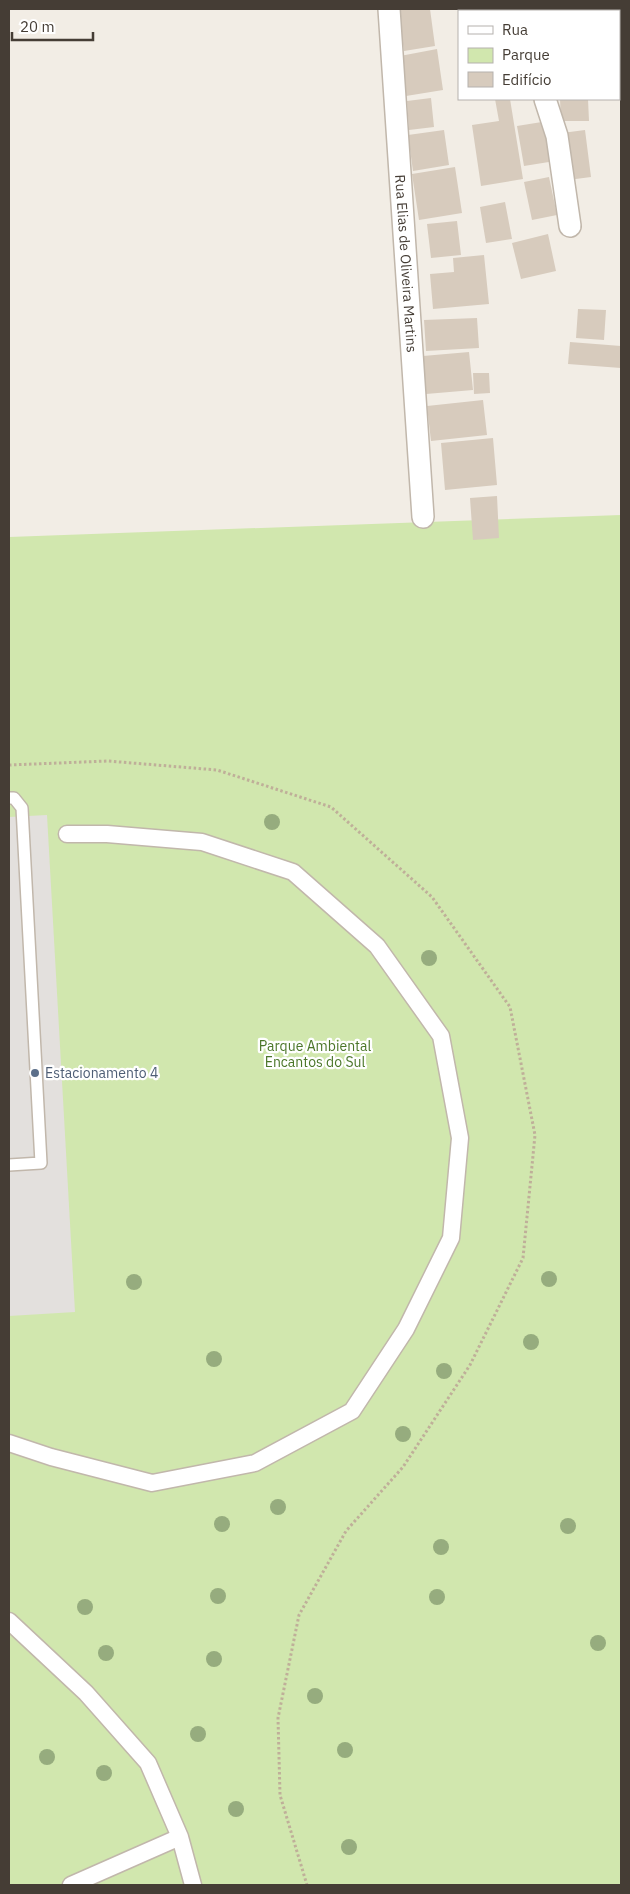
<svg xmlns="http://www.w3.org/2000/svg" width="630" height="1894" font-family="'IBM Plex Sans',sans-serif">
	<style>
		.green { fill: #d1e7ae }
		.parking { fill: #e3e0dd }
		.building { fill: #d7cbbd }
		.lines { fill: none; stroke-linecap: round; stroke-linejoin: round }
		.service-casing { stroke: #c1b7ab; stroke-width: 14 }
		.pedestrian-casing { stroke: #c1b7ab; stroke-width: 19 }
		.minor-casing { stroke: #c1b7ab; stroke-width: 24 }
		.path { stroke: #bfaf99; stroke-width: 3; stroke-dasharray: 2.5 2.5; stroke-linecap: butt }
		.service { stroke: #fff; stroke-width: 11 }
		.pedestrian { stroke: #fff; stroke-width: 16 }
		.minor { stroke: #fff; stroke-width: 21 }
		.tree { fill: #96ac7e }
		.service-dot { fill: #5c6f8a; stroke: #fff; stroke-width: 2 }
		.labels { text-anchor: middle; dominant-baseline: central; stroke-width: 4.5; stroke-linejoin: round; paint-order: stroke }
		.street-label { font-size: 14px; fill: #453d35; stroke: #fff }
		.park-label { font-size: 14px; fill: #4b7629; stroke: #fff }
		.service-label { font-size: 14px; fill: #4e5e75; stroke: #fff; text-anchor: start }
	</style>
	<rect width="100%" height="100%" fill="#f2ede5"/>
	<!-- green -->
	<path class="green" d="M621,515V1885H9V537Z"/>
	<!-- parking -->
	<path class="parking" d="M47,815L75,1312L9,1316V817Z"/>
	<!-- building -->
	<path class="building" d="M398,9H430L435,46L404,51Z
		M544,9H590L591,11H544Z
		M437,49L443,90L406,96L400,56Z
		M431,98L434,127L409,130L407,101Z
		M495,99H510L523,179L481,186L472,125L499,121Z
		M560,99H588L589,121H561Z
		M548,121L555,161L524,166L517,126Z
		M444,130L449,165L413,171L408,135Z
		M585,130L591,177L568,180L562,133Z
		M455,167L462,213L419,220L412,174Z
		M549,177L557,215L532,220L524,182Z
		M505,202L512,239L486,243L480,207Z
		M457,221L461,255L431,258L427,224Z
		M548,234L556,271L521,279L512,243Z
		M484,255L489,304L433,309L430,274L454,272L453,258Z
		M578,309L606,310L604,340L576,338Z
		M477,318L479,348L426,351L424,320Z
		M570,342L621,346V368L568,364Z
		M469,352L473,390L426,394L423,356Z
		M473,373H489L490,393L474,394Z
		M483,400L487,435L431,441L427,406Z
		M493,438L497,485L445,490L441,443Z
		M497,496L499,538L473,540L470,498Z"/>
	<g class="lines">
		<defs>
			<path id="service" d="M9,798H14L22,808L41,1163L9,1165"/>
			<path id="pedestrian" d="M9,1443L51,1457L152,1483L255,1463L352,1411L406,1329L451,1238L460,1138L441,1036L377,946L293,872L202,842L107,834H67
				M9,1621L86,1693L148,1763L180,1837L193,1885
				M71,1885L180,1837"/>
			<g id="minor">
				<path id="s1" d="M389,9L423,517"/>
				<path d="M517,9L518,11"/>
				<path d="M545,99L557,136L570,226"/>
			</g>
		</defs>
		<!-- service casing -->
		<use href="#service" class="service-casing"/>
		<!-- pedestrian casing -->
		<use href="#pedestrian" class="pedestrian-casing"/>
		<!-- minor casing -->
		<use href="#minor" class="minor-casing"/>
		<!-- path -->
		<path class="path" d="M9,765L108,761L217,770L331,807L432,897L510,1007L535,1135L523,1258L470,1365L403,1467L346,1531L299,1615L278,1718L280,1795L307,1885"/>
		<!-- service -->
		<use href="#service" class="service"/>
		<!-- pedestrian -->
		<use href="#pedestrian" class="pedestrian"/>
		<!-- minor -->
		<use href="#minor" class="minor"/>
	</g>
	<!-- trees -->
	<g class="tree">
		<circle cx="272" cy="822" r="8"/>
		<circle cx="429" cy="958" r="8"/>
		<circle cx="549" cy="1279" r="8"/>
		<circle cx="134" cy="1282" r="8"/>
		<circle cx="531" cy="1342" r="8"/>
		<circle cx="214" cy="1359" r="8"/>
		<circle cx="444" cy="1371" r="8"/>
		<circle cx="403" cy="1434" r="8"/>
		<circle cx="278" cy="1507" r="8"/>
		<circle cx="222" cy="1524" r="8"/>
		<circle cx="568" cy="1526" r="8"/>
		<circle cx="441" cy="1547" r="8"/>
		<circle cx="218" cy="1596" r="8"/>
		<circle cx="437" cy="1597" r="8"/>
		<circle cx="85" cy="1607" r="8"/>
		<circle cx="598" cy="1643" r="8"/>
		<circle cx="106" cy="1653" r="8"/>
		<circle cx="214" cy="1659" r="8"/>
		<circle cx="315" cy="1696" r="8"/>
		<circle cx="198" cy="1734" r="8"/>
		<circle cx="345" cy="1750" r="8"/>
		<circle cx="47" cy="1757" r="8"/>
		<circle cx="104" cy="1773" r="8"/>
		<circle cx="236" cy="1809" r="8"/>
		<circle cx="349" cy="1847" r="8"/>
	</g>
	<!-- markers -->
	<circle class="service-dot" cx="35" cy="1073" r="5"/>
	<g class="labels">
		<!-- street labels -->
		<g class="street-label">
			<text stroke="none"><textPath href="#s1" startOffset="255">Rua Elias de Oliveira Martins</textPath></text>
		</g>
		<!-- park labels -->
		<g class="park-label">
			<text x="315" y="1046">Parque Ambiental<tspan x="315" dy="16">Encantos do Sul</tspan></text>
		</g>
		<!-- service labels -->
		<g class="service-label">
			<text x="45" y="1073">Estacionamento 4</text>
		</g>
	</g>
	<!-- border -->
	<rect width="630" height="1894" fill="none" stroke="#453d35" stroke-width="20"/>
	<!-- legend -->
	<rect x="458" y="10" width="162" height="90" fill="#ffffff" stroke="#b5b1ae"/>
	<rect x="468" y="26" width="25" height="8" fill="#ffffff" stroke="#b5b1ae"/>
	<text x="502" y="35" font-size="15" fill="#453d35">Rua</text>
	<rect x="468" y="48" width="25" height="15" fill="#d1e7ae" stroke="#b5b1ae"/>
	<text x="502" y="60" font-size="15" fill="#453d35">Parque</text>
	<rect x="468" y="72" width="25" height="15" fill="#d7cbbd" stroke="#b5b1ae"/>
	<text x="502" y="85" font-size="15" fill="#453d35">Edifício</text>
	<!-- scale -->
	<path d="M12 32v8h81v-8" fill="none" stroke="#453d35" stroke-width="2.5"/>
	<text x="20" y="32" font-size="15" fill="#453d35" stroke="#ffffff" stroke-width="4" paint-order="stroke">20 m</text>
</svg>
